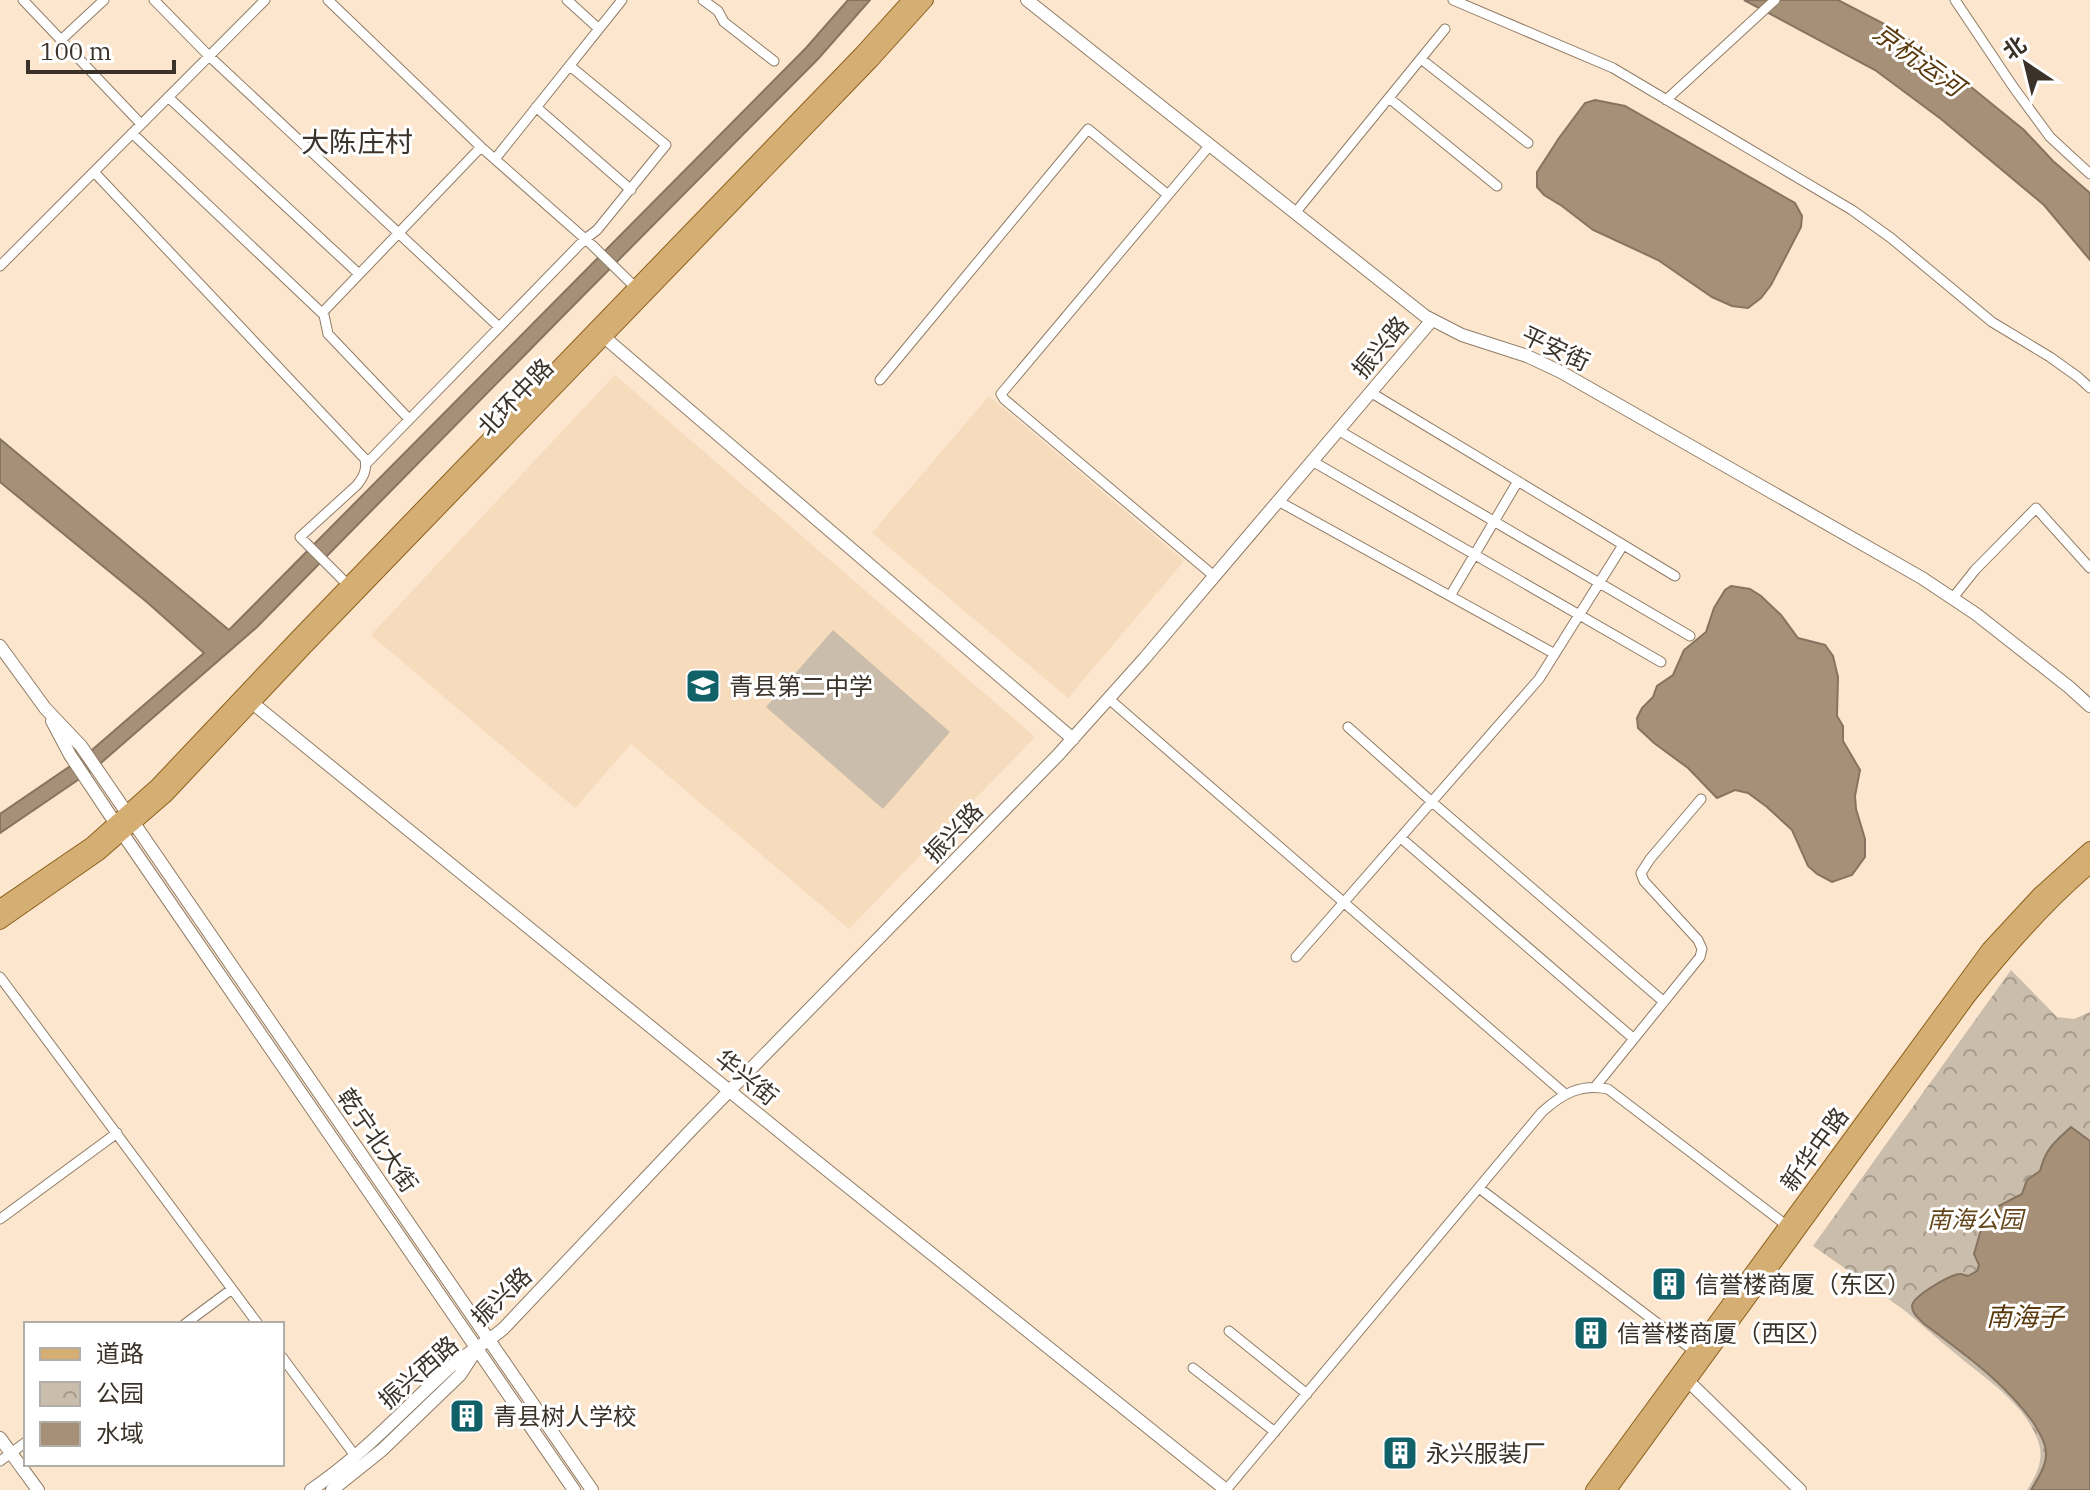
<svg xmlns="http://www.w3.org/2000/svg" width="2090" height="1490" font-family="'IBM Plex Serif','Noto Sans SC',serif">
	<style>
		.built { fill: #f6dbbc }
		.grass { fill: #cbbdac }
		.park { fill: url(#park-crowns) }
		.water { fill: #a69178; stroke: #867460; stroke-width: 2 }
		.lines { fill: none; stroke-linecap: round; stroke-linejoin: round }
		.street-casing { stroke: #907c66; stroke-width: 11 }
		.secondary-casing { stroke: #907c66; stroke-width: 14 }
		.primary-casing { stroke: #8d601c; stroke-width: 16 }
		.street { stroke: #fff; stroke-width: 9 }
		.secondary { stroke: #fff; stroke-width: 12 }
		.primary { stroke: #d5ae73; stroke-width: 14 }
		.labels { text-anchor: middle; dominant-baseline: central; stroke-width: 6; stroke-linejoin: round; paint-order: stroke }
		.street-label { font-size: 24px; fill: #3b3229; stroke: #fff }
		.poi-label { font-size: 24px; fill: #3b3229; stroke: #fff; text-anchor: start }
		.park-label { font-size: 24px; font-style: italic; fill: #644419; stroke: #fff }
		.water-label { font-size: 26px; font-style: italic; fill: #5a3a0c; stroke: #fff }
		.quarter-label { font-size: 28px; fill: #3b3229; stroke: #fff }
	</style>
	<defs>
		<pattern id="park-crowns" width="20" height="18" patternUnits="userSpaceOnUse" patternTransform="scale(2)"><rect width="20" height="18" fill="#cbbdac"/><path d="M2 6a3 3 0 1 1 6 0M12 15a3 3 0 1 1 6 0" fill="none" stroke="#a69a8c"/></pattern>
	</defs>
	<rect width="100%" height="100%" fill="#fce6ce"/>
	<!-- built -->
	<path class="built" d="M615,375L1035,737L849,929L631,744L575,808L371,635Z
		M989,396L1184,561L1068,698L872,533Z"/>
	<!-- grass -->
	<path class="grass" d="M833,630L950,732L883,809L766,707Z"/>
	<!-- park -->
	<path class="park" d="M2011,970L2057,1017L2074,1019L2090,1012V1490H2027C2036,1476 2044,1461 2039,1444C2027,1403 1981,1376 1951,1350C1935,1337 1920,1323 1904,1310C1874,1288 1843,1267 1813,1246Z"/>
	<!-- water -->
	<path class="water" d="M848,0H870L818,59L568,311L257,627L94,769L0,833V814L85,756L204,653L148,603L0,482V439L229,630L806,48Z
		M1744,0H1838L1896,30L1955,74L2024,130L2053,161L2090,193V260L2044,205L1941,119L1875,70Z
		M1595,100L1625,106L1795,203L1802,216L1801,227L1771,285L1761,298L1748,308L1732,306L1712,297L1658,260L1593,230L1562,206L1544,195L1537,187V172L1559,138L1585,103Z
		M1731,586L1750,589L1761,596L1781,615L1798,638L1825,645L1833,656L1838,677L1837,716L1843,726V741L1860,770L1855,796L1856,809L1865,839V857L1852,875L1832,882L1817,874L1808,866L1792,830L1767,807L1748,793L1735,790L1717,798L1688,768L1654,743L1638,728L1637,718L1642,708L1653,697L1657,686L1673,675L1684,650L1706,632L1714,608L1725,590Z
		M2071,1127L2090,1141V1490H2031C2037,1480 2045,1468 2046,1456C2047,1444 2039,1432 2033,1422C2002,1380 1964,1354 1923,1323C1919,1318 1912,1314 1912,1306C1913,1296 1946,1278 1955,1275C1961,1273 1962,1274 1968,1276L1977,1271L1979,1265L1974,1254L1985,1216L1989,1211L2022,1194L2027,1180L2040,1171C2046,1148 2054,1143 2071,1127Z"/>
	<g class="lines">
		<defs>
			<path id="street" d="M23,0L141,124
				M154,0L209,56L499,327
				M328,0L481,147L592,245L635,287
				M567,0L599,29
				M703,0L718,11L724,22L774,61
				M1453,0L1613,68L1852,210L1891,238L1992,322L2050,357L2078,377L2090,388
				M1955,0L2014,88L2050,137L2090,174
				M61,40L104,0
				M1421,59L1528,143
				M168,97L359,274
				M1389,98L1497,186
				M1666,100L1775,0
				M536,107L631,190
				M132,133L324,315L328,334L409,419
				M1210,145L1001,394L1004,399L1214,576
				M495,159L622,0
				M94,172L365,459C367,470 364,476 357,485L300,537L348,585
				M1295,213L1445,29
				M0,266L265,0
				M322,313L481,147
				M880,380L1088,129L1168,195
				M1370,392L1675,576
				M1338,430L1690,636
				M1312,461L1661,662
				M366,464L585,239L597,230L666,145L570,66
				M1278,501L1555,654
				M1450,596L1518,481
				M1952,599L1975,570L2036,508L2090,568
				M1109,699L1565,1094
				M1348,727L1432,802L1664,1002
				M1401,838L1634,1039
				M1296,957L1539,679L1623,545
				M0,977L258,1324
				M1595,1087L1700,957L1702,949L1698,940L1644,881L1641,873L1650,859L1701,799
				M1479,1188L1694,1351
				M0,1219L117,1133
				M185,1324L232,1289
				M1229,1331L1307,1394
				M282,1357L356,1457
				M1193,1368L1275,1432
				M0,1461L26,1442
				M1226,1490L1542,1112C1562,1094 1581,1083 1608,1089L1786,1225"/>
			<path id="secondary" d="M1027,0L1425,316L1462,335L1527,356L1561,372L1922,578L1976,614L2069,687L2090,706
				M604,337L1073,739
				M0,646L45,708L81,746L592,1490
				M245,697L801,1149L1226,1490
				M52,721L70,755L116,824L574,1490
				M1684,1377L1800,1490
				M0,1438L38,1490
				M311,1490C365,1453 402,1411 449,1368C466,1353 487,1343 504,1328L693,1128L1058,755L1144,659L1432,320
				M332,1490L382,1450L460,1375L473,1355"/>
			<path id="primary" d="M0,907L92,844L157,786L297,638L862,53L910,0
				M0,922L99,853L166,795L305,647L871,61L926,0
				M1593,1490L1989,949L2039,895L2090,849
				M1609,1490L1968,997C2005,950 2044,905 2090,866"/>
		</defs>
		<!-- street casing -->
		<use href="#street" class="street-casing"/>
		<!-- secondary casing -->
		<use href="#secondary" class="secondary-casing"/>
		<!-- primary casing -->
		<use href="#primary" class="primary-casing"/>
		<!-- street -->
		<use href="#street" class="street"/>
		<!-- secondary -->
		<use href="#secondary" class="secondary"/>
		<!-- primary -->
		<use href="#primary" class="primary"/>
	</g>
	<!-- icons -->
	<defs>
		<symbol id="school-square" viewBox="-11 -11 22 22"><rect x="-9" y="-9" width="18" height="18" rx="4" fill="#116168" stroke="#fff"/><path d="M0-5L7-2L0 1L-7-2ZM-4 1L0 2.5L4 1V4Q0 6-4 4Z" fill="#fff"/></symbol>
		<symbol id="building-square" viewBox="-11 -11 22 22"><rect x="-9" y="-9" width="18" height="18" rx="4" fill="#116168" stroke="#fff"/><path d="M-4-6H4V6H1V3H-1V6H-4ZM-2.5-4.3h1.7v1.8h-1.7ZM.8-4.3h1.7v1.8H.8ZM-2.5-1h1.7V.8h-1.7ZM.8-1h1.7V.8H.8Z" fill="#fff"/></symbol>
	</defs>
	<g fill-rule="evenodd">
		<use href="#school-square" x="683" y="666" width="40" height="40"/>
		<use href="#building-square" x="1649" y="1264" width="40" height="40"/>
		<use href="#building-square" x="1571" y="1313" width="40" height="40"/>
		<use href="#building-square" x="447" y="1396" width="40" height="40"/>
		<use href="#building-square" x="1380" y="1433" width="40" height="40"/>
	</g>
	<g class="labels">
		<!-- street labels -->
		<g class="street-label">
			<text transform="translate(1380 347) rotate(-50)">振兴路</text>
			<text transform="translate(1556 348) rotate(25)">平安街</text>
			<text transform="translate(515 397) rotate(-46)">北环中路</text>
			<text transform="translate(953 832) rotate(-46)">振兴路</text>
			<text transform="translate(747 1077) rotate(39)">华兴街</text>
			<text transform="translate(378 1140) rotate(55)">乾宁北大街</text>
			<text transform="translate(1814 1149) rotate(-54)">新华中路</text>
			<text transform="translate(501 1296) rotate(-44)">振兴路</text>
			<text transform="translate(418 1372) rotate(-41)">振兴西路</text>
		</g>
		<!-- poi labels -->
		<g class="poi-label">
			<text x="729" y="686">青县第二中学</text>
			<text x="1695" y="1284">信誉楼商厦（东区）</text>
			<text x="1617" y="1333">信誉楼商厦（西区）</text>
			<text x="493" y="1416">青县树人学校</text>
			<text x="1426" y="1453">永兴服装厂</text>
		</g>
		<!-- park labels -->
		<g class="park-label">
			<text x="1975" y="1219">南海公园</text>
		</g>
		<!-- water labels -->
		<g class="water-label">
			<text transform="translate(1919 59) rotate(36)">京杭运河</text>
			<text x="2025" y="1316">南海子</text>
		</g>
		<!-- quarter labels -->
		<g class="quarter-label">
			<text x="357" y="141">大陈庄村</text>
		</g>
	</g>
	<!-- legend -->
	<rect x="24" y="1322" width="260" height="144" fill="#ffffff" stroke="#b1ada9" stroke-width="2"/>
	<rect x="40" y="1348" width="40" height="12" fill="#d5ae73" stroke="#b1ada9" stroke-width="2"/>
	<text x="96" y="1362" font-size="24" fill="#3b3229">道路</text>
	<rect x="40" y="1382" width="40" height="24" fill="url(#park-crowns)" stroke="#b1ada9" stroke-width="2"/>
	<text x="96" y="1402" font-size="24" fill="#3b3229">公园</text>
	<rect x="40" y="1422" width="40" height="24" fill="#a69178" stroke="#b1ada9" stroke-width="2"/>
	<text x="96" y="1442" font-size="24" fill="#3b3229">水域</text>
	<!-- north arrow -->
	<g transform="translate(2026 64) rotate(325)" stroke="#ffffff" stroke-width="6" paint-order="stroke">
	<path d="M0-6L14 30L0 20L-14 30Z" fill="#3b3229"/>
	<text y="-12" font-size="22" font-weight="bold" text-anchor="middle" fill="#3b3229">北</text>
	</g>
	<!-- scale -->
	<path d="M28 60v12h146v-12" fill="none" stroke="#3b3229" stroke-width="4"/>
	<text x="40" y="60" font-size="24" fill="#3b3229" stroke="#ffffff" stroke-width="6" paint-order="stroke">100 m</text>
</svg>
